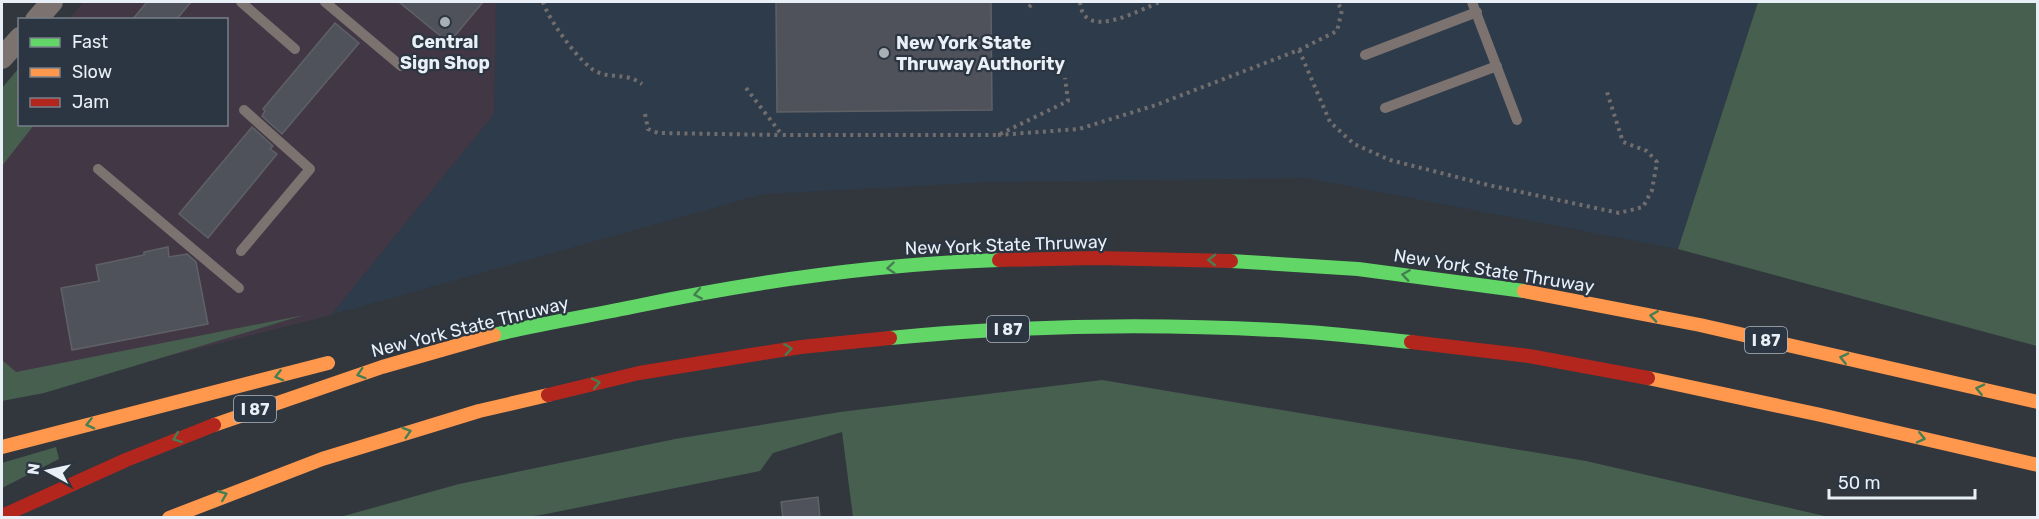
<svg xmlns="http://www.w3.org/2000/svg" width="2039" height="519" font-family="Rubik,sans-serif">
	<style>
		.built { fill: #2e3b4b }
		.industrial { fill: #423845 }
		.green { fill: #465f4f }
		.building { fill: #50525b; stroke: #5f6167; stroke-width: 1.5 }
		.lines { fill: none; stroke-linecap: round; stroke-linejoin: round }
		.path { stroke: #726d6d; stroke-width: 4; stroke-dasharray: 3 4.5; stroke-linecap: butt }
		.lane { stroke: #7c726f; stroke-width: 10 }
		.street { stroke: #7c726f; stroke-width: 22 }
		.fast { stroke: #63d668; stroke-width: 14 }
		.slow { stroke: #ff974d; stroke-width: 14 }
		.jam { stroke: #b3261e; stroke-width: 14 }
		.oneway { stroke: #457e53 }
		.poi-dot { fill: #a8afb5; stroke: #2c3642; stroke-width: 2 }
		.labels { text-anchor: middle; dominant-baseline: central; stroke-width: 4.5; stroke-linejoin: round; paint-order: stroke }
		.shield { fill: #2c3642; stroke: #b0b8c0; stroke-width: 1.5 }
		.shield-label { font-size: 16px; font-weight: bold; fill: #e8eff6 }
		.poi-label { font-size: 18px; font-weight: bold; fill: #e8eff6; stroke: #2c3642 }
		.street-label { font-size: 18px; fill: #e8eff6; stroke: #2c3642 }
	</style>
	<rect width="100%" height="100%" fill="#31373d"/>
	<!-- built -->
	<path class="built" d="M496,2H1758L1678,249L1306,178L990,182L763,194L331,315L494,114Z"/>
	<!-- industrial -->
	<path class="industrial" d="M84,2H496L494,114L331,315L72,381L2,390V100L20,124H226V20L69,19Z"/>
	<!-- green -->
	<path class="green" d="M1758,2H2037V346L1678,249Z
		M19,68L20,124L34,125L2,166V88Z
		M304,315L44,393L2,401V360L16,372Z
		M1102,380L1586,461L1829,517H853L842,432L773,453L760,471L541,515L516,518L340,517L459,484L675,439L840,412Z
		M56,447L59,459L2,488V463Z"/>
	<!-- building -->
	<path class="building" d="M147,2H191L176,20H132Z
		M399,2H483L449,43Z
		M776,2H991L992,110L777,112Z
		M335,23L359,43L282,134L262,116L265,111L263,109Z
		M252,127L273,146L270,149L277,154L208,238L179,214Z
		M168,247L169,257L187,254L196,262L208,324L72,350L61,288L99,281L96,265L144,255V252Z
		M818,497L820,518H783L781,502Z"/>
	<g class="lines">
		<!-- path -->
		<path class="path" d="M543,2C548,19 581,65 597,72C613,79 625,72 642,84
			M1080,2C1083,42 1139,10 1160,2
			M1029,7L1034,2
			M1299,50L1330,122L1354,144L1390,160L1488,185L1619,213L1643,207L1652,190L1657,162L1647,151L1623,142L1606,89
			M746,88L782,135H998L1068,101L1065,78
			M645,114L648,129L658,133L781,135
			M998,135L1079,129L1156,105L1299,50L1337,31L1342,10L1337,2"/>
		<!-- lane -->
		<path class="lane" d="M241,2L295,49
			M325,2L401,66
			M1472,2L1517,120
			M1365,55L1477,12
			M1385,108L1497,66
			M98,169L239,288
			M241,251L310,169L244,110"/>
		<!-- street -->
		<path class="street" d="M36,20L52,2
			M2,58L20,38"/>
		<!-- fast -->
		<path class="fast" d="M1231,261L1358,269L1524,291
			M494,335C542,323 590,316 637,306C757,281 877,264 999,260
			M890,338C1023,325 1158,323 1292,331C1332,333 1371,338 1411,342"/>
		<!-- slow -->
		<path class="slow" d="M1524,291L1700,325L2038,402
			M1648,378L1821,415L2038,465
			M214,425L382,367L494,335
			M2,447L328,363
			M169,518L322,459L479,411L548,395"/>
		<!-- jam -->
		<path class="jam" d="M999,260L1096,258L1231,261
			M1411,342L1529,356L1648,378
			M548,395L639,373L801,347L890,338
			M2,516L126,460L214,425"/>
	</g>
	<!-- one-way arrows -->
	<defs><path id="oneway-chevron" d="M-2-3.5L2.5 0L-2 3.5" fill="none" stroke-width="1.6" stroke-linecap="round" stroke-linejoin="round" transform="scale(1.5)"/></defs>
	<g class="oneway">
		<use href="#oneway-chevron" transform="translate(1212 260) rotate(-179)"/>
		<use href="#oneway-chevron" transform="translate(891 268) rotate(175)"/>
		<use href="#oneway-chevron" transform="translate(1406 275) rotate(-172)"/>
		<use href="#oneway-chevron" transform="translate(698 294) rotate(169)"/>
		<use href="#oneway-chevron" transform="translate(1654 316) rotate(-171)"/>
		<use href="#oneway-chevron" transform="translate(788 349) rotate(-8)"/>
		<use href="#oneway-chevron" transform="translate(1844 358) rotate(-167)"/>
		<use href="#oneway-chevron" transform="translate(361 374) rotate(163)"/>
		<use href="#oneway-chevron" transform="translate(279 376) rotate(166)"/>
		<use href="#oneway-chevron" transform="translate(596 383) rotate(-12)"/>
		<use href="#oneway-chevron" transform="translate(1980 389) rotate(-167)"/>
		<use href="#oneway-chevron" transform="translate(90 424) rotate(166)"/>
		<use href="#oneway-chevron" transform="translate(407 432) rotate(-17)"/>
		<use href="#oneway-chevron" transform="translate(177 438) rotate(159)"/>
		<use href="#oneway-chevron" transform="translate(1921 438) rotate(13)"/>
		<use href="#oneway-chevron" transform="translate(223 495) rotate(-22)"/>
	</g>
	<!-- markers -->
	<g class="poi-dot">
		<circle cx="445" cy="22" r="6"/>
		<circle cx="884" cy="53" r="6"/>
	</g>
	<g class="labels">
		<!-- shield labels -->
		<g class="shield">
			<rect x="987" y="316" width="42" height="26" rx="4.5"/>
			<rect x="1745" y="327" width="42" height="26" rx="4.5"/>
			<rect x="234" y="396" width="42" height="26" rx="4.5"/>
		</g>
		<g class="shield-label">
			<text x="1008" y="329">I 87</text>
			<text x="1766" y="340">I 87</text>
			<text x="255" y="409">I 87</text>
		</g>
		<!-- poi labels -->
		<g class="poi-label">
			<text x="445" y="42">Central<tspan x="445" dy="21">Sign Shop</tspan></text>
			<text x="896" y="43" text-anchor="start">New York State<tspan x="896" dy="21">Thruway Authority</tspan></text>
		</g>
		<!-- street labels -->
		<g class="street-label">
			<text transform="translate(1006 245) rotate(-2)">New York State Thruway</text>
			<text transform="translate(1494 271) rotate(9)">New York State Thruway</text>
			<text transform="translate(470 327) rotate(-14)">New York State Thruway</text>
		</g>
	</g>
	<!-- border -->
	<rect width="2039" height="519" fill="none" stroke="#e8eff6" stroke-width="6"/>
	<!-- legend -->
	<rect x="18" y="18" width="210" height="108" fill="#2c3642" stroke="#77808a" stroke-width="1.5"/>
	<rect x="30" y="38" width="30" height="9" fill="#63d668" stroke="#77808a" stroke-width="1.5"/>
	<text x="72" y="48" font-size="18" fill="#e8eff6">Fast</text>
	<rect x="30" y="68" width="30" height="9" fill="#ff974d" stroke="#77808a" stroke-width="1.5"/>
	<text x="72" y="78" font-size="18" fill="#e8eff6">Slow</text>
	<rect x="30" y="98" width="30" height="9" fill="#b3261e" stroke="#77808a" stroke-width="1.5"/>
	<text x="72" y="108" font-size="18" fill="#e8eff6">Jam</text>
	<!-- north arrow -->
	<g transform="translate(48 471) rotate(278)" stroke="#2c3642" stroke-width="4.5" paint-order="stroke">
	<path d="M0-4.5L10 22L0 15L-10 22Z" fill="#e8eff6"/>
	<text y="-9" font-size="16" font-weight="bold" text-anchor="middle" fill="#e8eff6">N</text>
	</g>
	<!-- scale -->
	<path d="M1829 489v9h146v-9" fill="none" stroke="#e8eff6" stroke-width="3"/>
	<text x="1838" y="489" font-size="18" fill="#e8eff6" stroke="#2c3642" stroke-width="4.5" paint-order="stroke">50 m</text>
</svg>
